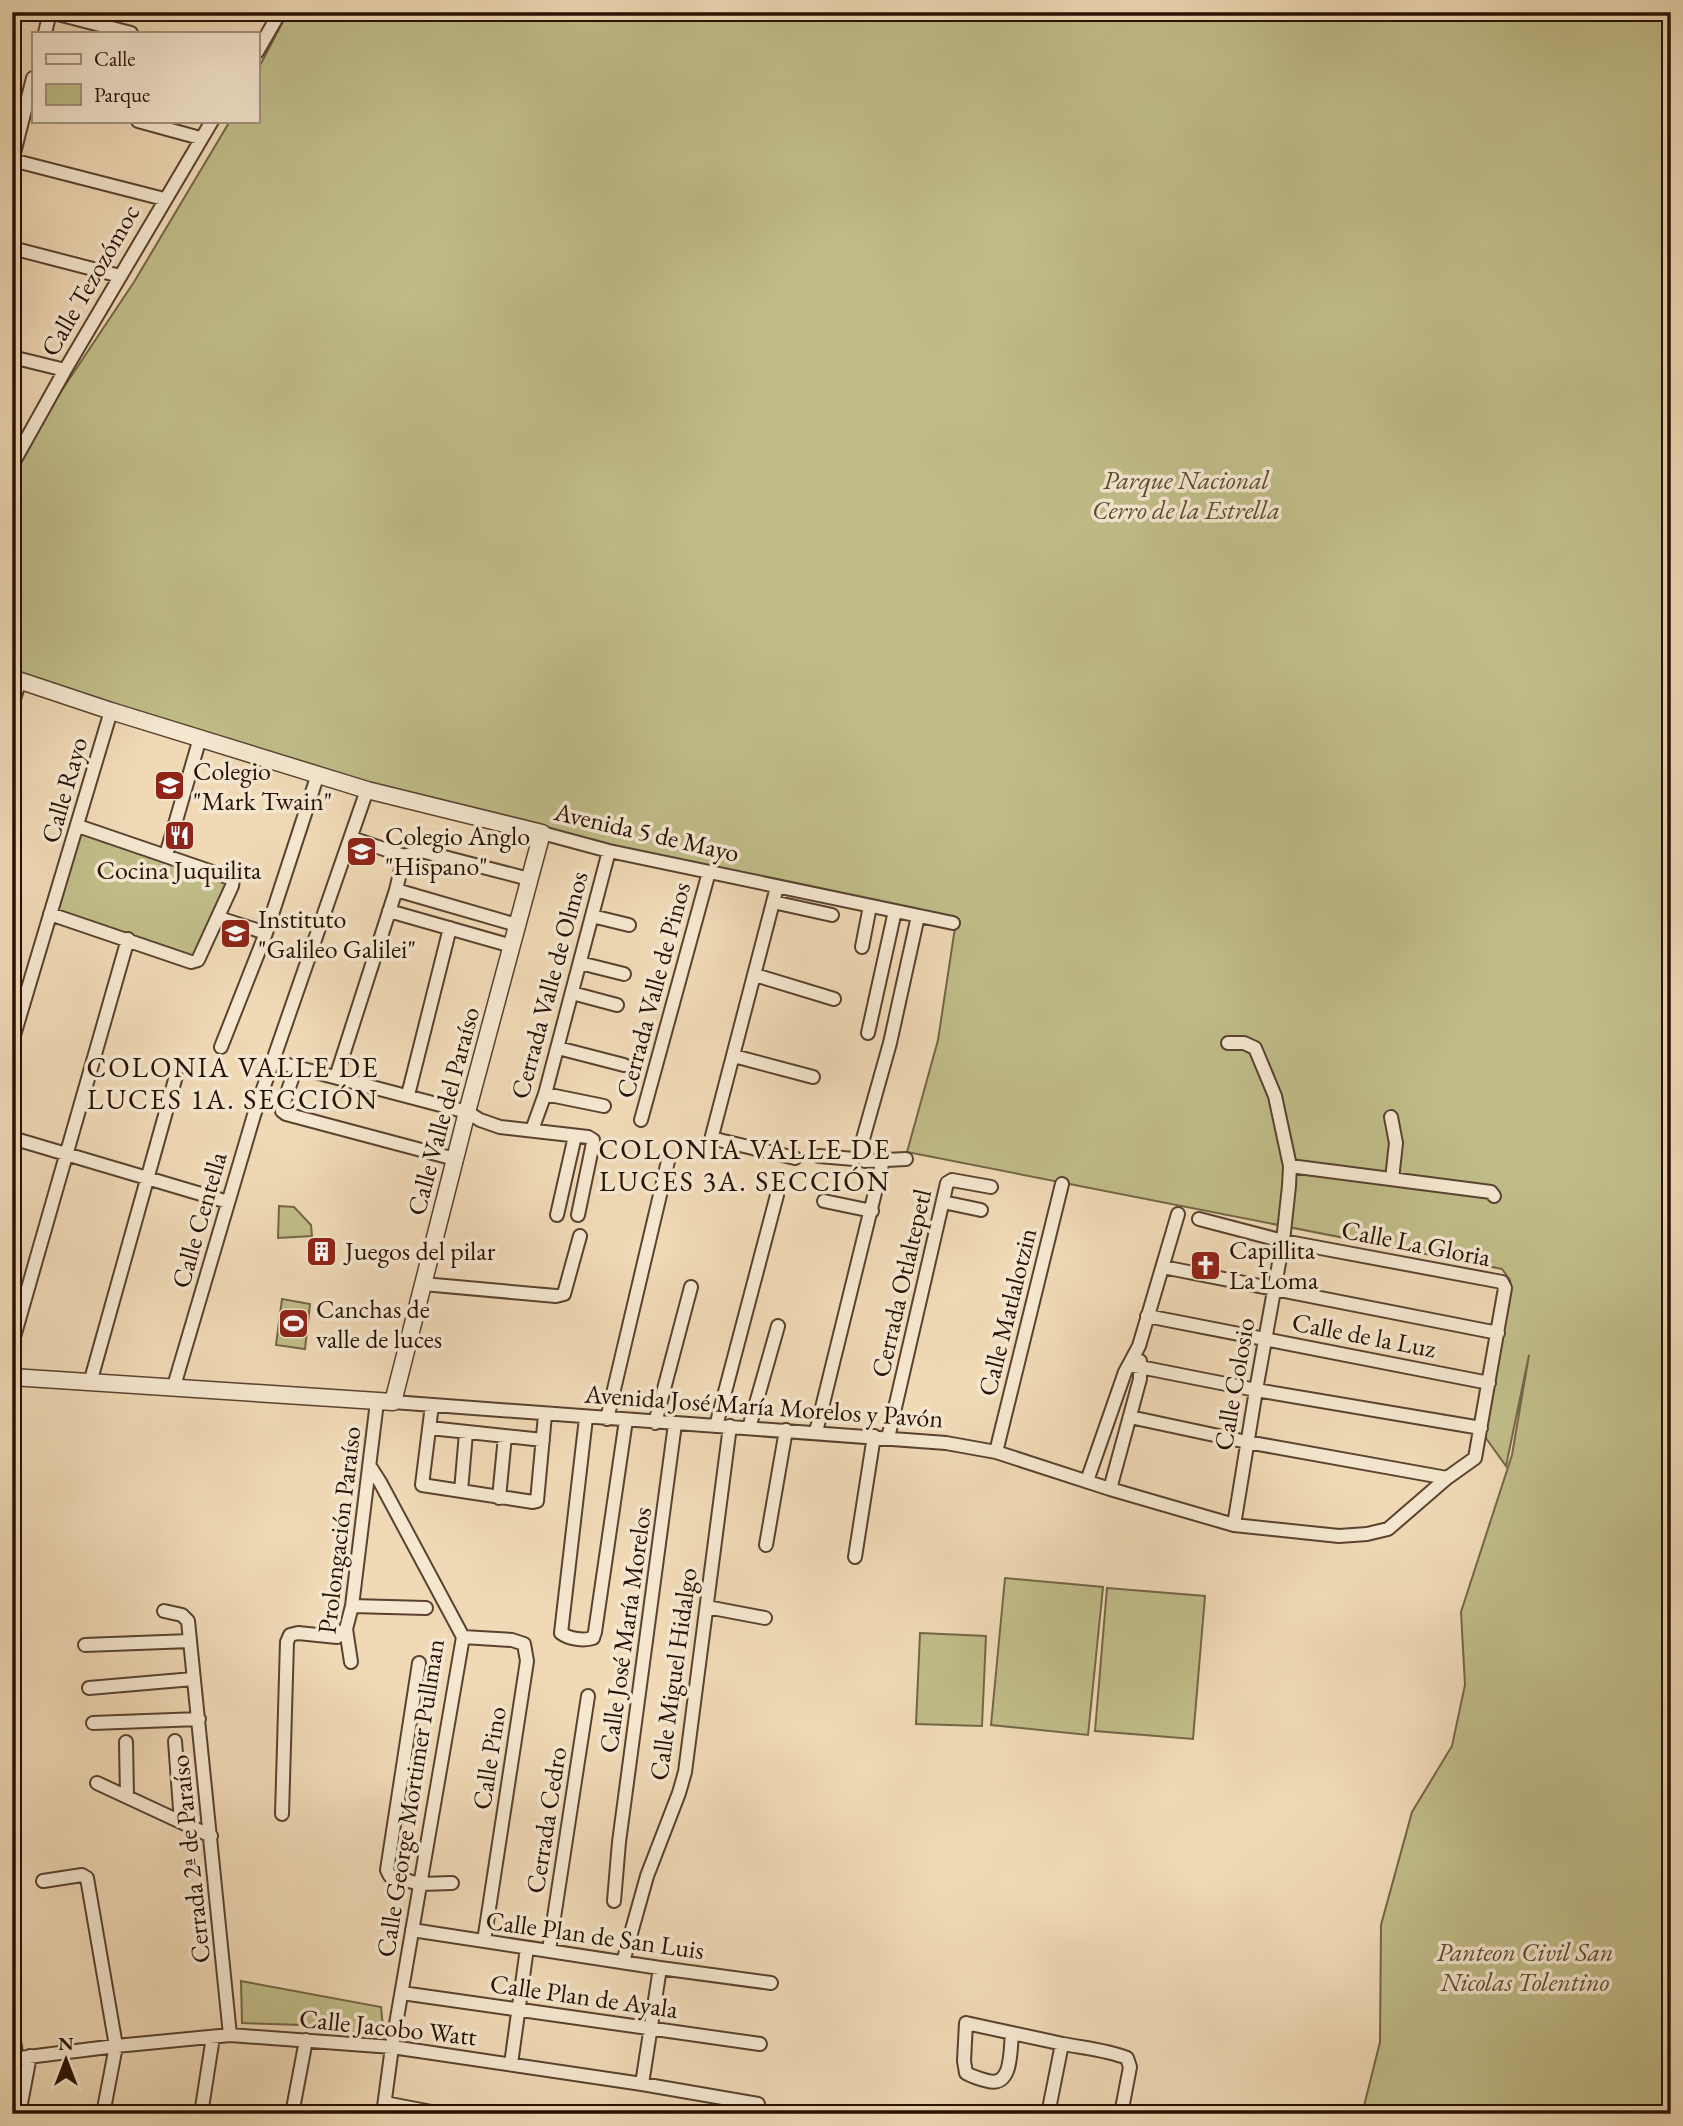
<svg xmlns="http://www.w3.org/2000/svg" width="1683" height="2126" font-family="'EB Garamond',serif">
	<style>
		.green { fill: #c0bd89; stroke: #746646; stroke-width: 2 }
		.lines { fill: none; stroke-linecap: round; stroke-linejoin: round }
		.minor-casing { stroke: #59422f; stroke-width: 16 }
		.tertiary-casing { stroke: #59422f; stroke-width: 19 }
		.minor { stroke: #f5e7d0; stroke-width: 12 }
		.tertiary { stroke: #f5e7d0; stroke-width: 16 }
		.labels { text-anchor: middle; dominant-baseline: central; stroke-width: 7; stroke-linejoin: round; paint-order: stroke }
		.street-label { font-size: 26px; fill: #271002; stroke: #f5e7d0 }
		.park-label { font-size: 26px; font-style: italic; fill: #5d4d31; stroke: #f5e7d0 }
		.poi-label { font-size: 26px; fill: #271002; stroke: #f5e7d0; text-anchor: start }
		.neighbourhood-label { font-size: 28px; letter-spacing: 2px; fill: #271002; stroke: #f5e7d0 }
	</style>
	<rect width="100%" height="100%" fill="#f0dab6"/>
	<filter id="stains"><feTurbulence type="fractalNoise" baseFrequency=".00286" numOctaves="4"/><feColorMatrix values="0 0 0 0 .2 0 0 0 0 .09 0 0 0 0 .02 0 0 0 .5 -.17"/></filter>
	<radialGradient id="worn" r=".72"><stop offset=".6" stop-color="#630" stop-opacity="0"/><stop offset="1" stop-color="#630" stop-opacity=".3"/></radialGradient>
	<!-- green -->
	<path class="green" d="M288,12H1671V2114H1362L1380,2042L1381,1925L1412,1812L1452,1746L1465,1685L1461,1612L1512,1455L1529,1355L1506,1466L1483,1434L1511,1292L1510,1280L1502,1269L907,1152L938,1040L956,921L778,884L709,866L542,830L367,788L12,673V465L134,282L230,121H257V71Z
		M79,832L230,879L196,957L55,911Z
		M279,1206L294,1207L311,1225L312,1236L278,1238Z
		M282,1299L310,1304L305,1349L276,1345Z
		M1005,1578L1103,1587L1088,1735L991,1725Z
		M1107,1588L1205,1596L1193,1739L1095,1731Z
		M920,1633L986,1636L982,1726L916,1724Z
		M241,1981L381,2007L384,2037L303,2025L242,2023Z"/>
	<g class="lines">
		<defs>
			<path id="minor" d="M50,12L131,33
				M45,33L50,12
				M257,52L280,12
				M138,121L200,138
				M12,160L164,199
				M12,161L33,78
				M12,248L120,276
				M12,357L65,370
				M12,465L65,370L212,121
				M12,705L20,680
				M542,833L609,851L953,923
				M352,838L404,856L421,851L529,879
				M166,855L200,738
				M777,887L712,1136L719,1140L795,1158
				M396,890L517,925
				M773,902L832,915
				M389,911L512,946
				M50,914L191,962L198,960L232,886L233,879L78,826
				M592,916L629,925
				M219,918L266,933
				M862,947L870,906
				M580,963L624,974
				M755,975L834,999
				M572,993L617,1005
				M868,1033L895,911
				M12,1042L111,711
				M1228,1043H1244L1255,1048L1275,1096L1290,1166L1289,1186L1283,1241L1256,1390L1234,1525
				M221,1047L266,933L318,774
				M558,1048L624,1065
				M734,1056L813,1077
				M273,1061L467,1112L480,1120L500,1127L588,1137L593,1140L592,1148L578,1215
				M296,1067L283,1105L282,1111L286,1114L455,1159
				M336,1077L396,890L404,856
				M545,1094L604,1106
				M408,1095L450,928
				M1391,1117L1396,1143L1392,1179
				M641,1120L709,872
				M532,1130L545,1094L609,851
				M12,1138L228,1202
				M819,1156L854,1159L859,1153L890,1043L918,916
				M865,1161L906,1159
				M1290,1166L1491,1192L1494,1196
				M824,1201L872,1211
				M943,1202L981,1210
				M557,1215L575,1136
				M1163,1267L1498,1333
				M423,1284L556,1296L564,1294L580,1236
				M1147,1316L1489,1383
				M12,1344L128,939
				M1130,1365L1256,1390L1481,1428
				M90,1383L176,1076
				M174,1386L254,1115L367,790
				M393,1402L946,1443L996,1452L1110,1489L1234,1525L1339,1536L1367,1534L1388,1529L1447,1478L1475,1458L1505,1288L1502,1282L1283,1241L1199,1219
				M432,1405L422,1485L533,1502L537,1501L545,1415
				M1130,1417L1247,1442L1447,1478
				M586,1418L561,1633C569,1639 584,1641 593,1638L595,1632L626,1420
				M607,1419L668,1161
				M655,1423L691,1287
				M716,1426L777,1195
				M430,1428L543,1440
				M749,1428L778,1326
				M816,1432L883,1160
				M888,1438L947,1183L952,1180L991,1187
				M996,1452L1062,1184
				M371,1468L380,1482L463,1637L392,2047L383,2114
				M1087,1481L1125,1372L1139,1346L1178,1214
				M1110,1489L1140,1379V1361
				M461,1491L466,1433
				M499,1498L505,1436
				M766,1545L786,1430
				M855,1557L874,1436
				M352,1606L426,1608
				M707,1607L765,1618
				M164,1611L182,1615L188,1621L230,2035
				M463,1637L512,1640L524,1644L527,1661L484,1941
				M85,1645L190,1641
				M351,1662L346,1629L352,1606L377,1402
				M419,1663L387,1870L390,1876L420,1884L452,1883
				M89,1688L193,1679
				M93,1723L199,1719
				M175,1741L181,1822
				M126,1742L127,1796
				M97,1783L211,1836
				M282,1814L287,1642L290,1635L298,1633L337,1637L346,1629
				M43,1881L82,1875L87,1878L116,2046L103,2114
				M614,1901L619,1842L675,1424
				M412,1930L660,1968L771,1983
				M549,1950L588,1696
				M623,1962L647,1876L679,1793L685,1772L730,1426
				M402,1993L760,2044
				M12,2030L17,2058
				M1012,2033C1010,2050 1013,2087 988,2081C980,2079 973,2077 966,2073L964,2061L966,2023C998,2030 1031,2037 1063,2044C1084,2048 1107,2050 1127,2058L1130,2067L1121,2114
				M12,2059L116,2046L230,2035L392,2047L642,2084L758,2104
				M511,2064L527,1948
				M642,2084L660,1968
				M385,2103L442,2114
				M19,2114L30,2056
				M201,2114L213,2037
				M292,2114L306,2040
				M1048,2114L1062,2044"/>
			<path id="tertiary" d="M12,678L111,711L367,790L542,833L467,1112L393,1402L12,1377"/>
		</defs>
		<!-- minor casing -->
		<use href="#minor" class="minor-casing"/>
		<!-- tertiary casing -->
		<use href="#tertiary" class="tertiary-casing"/>
		<!-- minor -->
		<use href="#minor" class="minor"/>
		<!-- tertiary -->
		<use href="#tertiary" class="tertiary"/>
	</g>
	<!-- icons -->
	<defs>
		<symbol id="school-square" viewBox="-11 -11 22 22"><rect x="-9" y="-9" width="18" height="18" rx="4" fill="#8f2418" stroke="#f5e7d0"/><path d="M0-5L7-2L0 1L-7-2ZM-4 1L0 2.5L4 1V4Q0 6-4 4Z" fill="#fff"/></symbol>
		<symbol id="restaurant-square" viewBox="-11 -11 22 22"><rect x="-9" y="-9" width="18" height="18" rx="4" fill="#8f2418" stroke="#f5e7d0"/><path d="M-5-6h1v4h1v-4h1v4h1v-4h1v5L-1.5 .5V6h-2V.5L-5-1ZM5-6V6H3V1.5H1.5Q1.5-4 5-6Z" fill="#fff"/></symbol>
		<symbol id="building-square" viewBox="-11 -11 22 22"><rect x="-9" y="-9" width="18" height="18" rx="4" fill="#8f2418" stroke="#f5e7d0"/><path d="M-4-6H4V6H1V3H-1V6H-4ZM-2.5-4.3h1.7v1.8h-1.7ZM.8-4.3h1.7v1.8H.8ZM-2.5-1h1.7V.8h-1.7ZM.8-1h1.7V.8H.8Z" fill="#fff"/></symbol>
		<symbol id="church-square" viewBox="-11 -11 22 22"><rect x="-9" y="-9" width="18" height="18" rx="4" fill="#8f2418" stroke="#f5e7d0"/><path d="M-1.2-6h2.4v3.5h3.3v2.4h-3.3V6h-2.4V-.1h-3.3v-2.4h3.3Z" fill="#fff"/></symbol>
		<symbol id="stadium-square" viewBox="-11 -11 22 22"><rect x="-9" y="-9" width="18" height="18" rx="4" fill="#8f2418" stroke="#f5e7d0"/><path d="M0-5a6.5 5 0 1 0 0 10a6.5 5 0 1 0 0-10ZM-3.5-1.8h7v3.6h-7Z" fill="#fff"/></symbol>
	</defs>
	<g fill-rule="evenodd">
		<use href="#school-square" x="152" y="768" width="35" height="35"/>
		<use href="#restaurant-square" x="162" y="818" width="35" height="35"/>
		<use href="#school-square" x="344" y="834" width="35" height="35"/>
		<use href="#school-square" x="218" y="916" width="35" height="35"/>
		<use href="#building-square" x="304" y="1234" width="35" height="35"/>
		<use href="#church-square" x="1188" y="1248" width="35" height="35"/>
		<use href="#stadium-square" x="276" y="1306" width="35" height="35"/>
	</g>
	<g class="labels">
		<!-- street labels -->
		<g class="street-label">
			<text transform="translate(90 280) rotate(-60)">Calle Tezozómoc</text>
			<text transform="translate(64 790) rotate(-74)">Calle Rayo</text>
			<text transform="translate(647 832) rotate(13)">Avenida 5 de Mayo</text>
			<text transform="translate(549 985) rotate(-75)">Cerrada Valle de Olmos</text>
			<text transform="translate(653 990) rotate(-75)">Cerrada Valle de Pinos</text>
			<text transform="translate(443 1111) rotate(-75)">Calle Valle del Paraíso</text>
			<text transform="translate(199 1220) rotate(-74)">Calle Centella</text>
			<text transform="translate(1416 1243) rotate(11)">Calle La Gloria</text>
			<text transform="translate(901 1283) rotate(-77)">Cerrada Otlaltepetl</text>
			<text transform="translate(1007 1312) rotate(-76)">Calle Matlalotzin</text>
			<text transform="translate(1364 1335) rotate(11)">Calle de la Luz</text>
			<text transform="translate(1234 1384) rotate(-80)">Calle Colosio</text>
			<text transform="translate(764 1406) rotate(4)">Avenida José María Morelos y Pavón</text>
			<text transform="translate(339 1530) rotate(-83)">Prolongación Paraíso</text>
			<text transform="translate(625 1630) rotate(-82)">Calle José María Morelos</text>
			<text transform="translate(673 1674) rotate(-82)">Calle Miguel Hidalgo</text>
			<text transform="translate(489 1758) rotate(-81)">Calle Pino</text>
			<text transform="translate(410 1798) rotate(-81)">Calle George Mortimer Pullman</text>
			<text transform="translate(546 1820) rotate(-81)">Cerrada Cedro</text>
			<text transform="translate(190 1859) rotate(-96)">Cerrada 2ª de Paraíso</text>
			<text transform="translate(595 1935) rotate(8)">Calle Plan de San Luis</text>
			<text transform="translate(584 1996) rotate(8)">Calle Plan de Ayala</text>
			<text transform="translate(388 2027) rotate(6)">Calle Jacobo Watt</text>
		</g>
		<!-- park labels -->
		<g class="park-label">
			<text x="1186" y="480">Parque Nacional<tspan x="1186" dy="30">Cerro de la Estrella</tspan></text>
			<text x="1525" y="1952">Panteon Civil San<tspan x="1525" dy="30">Nicolas Tolentino</tspan></text>
		</g>
		<!-- poi labels -->
		<g class="poi-label">
			<text x="193" y="771">Colegio<tspan x="193" dy="30">"Mark Twain"</tspan></text>
			<text x="385" y="836">Colegio Anglo<tspan x="385" dy="30">"Hispano"</tspan></text>
			<text x="179" y="870" text-anchor="middle">Cocina Juquilita</text>
			<text x="258" y="919">Instituto<tspan x="258" dy="30">"Galileo Galilei"</tspan></text>
			<text x="1229" y="1250">Capillita<tspan x="1229" dy="30">La Loma</tspan></text>
			<text x="345" y="1251">Juegos del pilar</text>
			<text x="316" y="1309">Canchas de<tspan x="316" dy="30">valle de luces</tspan></text>
		</g>
		<!-- neighbourhood labels -->
		<g class="neighbourhood-label">
			<text x="233" y="1067">COLONIA VALLE DE<tspan x="233" dy="32">LUCES 1A. SECCIÓN</tspan></text>
			<text x="745" y="1149">COLONIA VALLE DE<tspan x="745" dy="32">LUCES 3A. SECCIÓN</tspan></text>
		</g>
	</g>
	<!-- margin -->
	<rect width="1683" height="2126" fill="none" stroke="#f0dab6" stroke-width="42"/>
	<rect x="14" y="14" width="1655" height="2098" fill="none" stroke="#271002" stroke-width="3.5"/>
	<rect x="21" y="21" width="1641" height="2084" fill="none" stroke="#271002" stroke-width="2"/>
	<!-- legend -->
	<rect x="32" y="32" width="228" height="91" fill="#f5e7d0" stroke="#a3917e" stroke-width="2"/>
	<rect x="46" y="54" width="35" height="10" fill="#f5e7d0" stroke="#a3917e" stroke-width="2"/>
	<text x="94" y="66" font-size="21" fill="#271002">Calle</text>
	<rect x="46" y="84" width="35" height="21" fill="#c0bd89" stroke="#a3917e" stroke-width="2"/>
	<text x="94" y="102" font-size="21" fill="#271002">Parque</text>
	<!-- north arrow -->
	<g transform="translate(66 2060)" stroke="#f5e7d0" stroke-width="5" paint-order="stroke">
	<path d="M0-5L12 26L0 18L-12 26Z" fill="#271002"/>
	<text y="-10" font-size="19" font-weight="bold" text-anchor="middle" fill="#271002">N</text>
	</g>
	<rect width="100%" height="100%" filter="url(#stains)"/>
	<rect width="100%" height="100%" fill="url(#worn)"/>
</svg>
